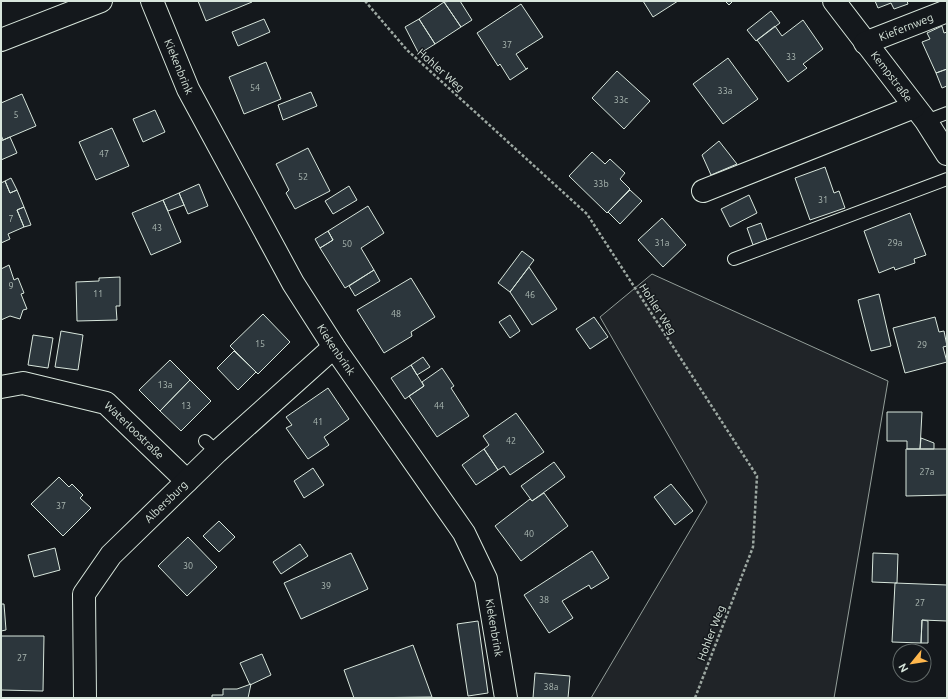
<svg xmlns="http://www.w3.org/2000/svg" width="948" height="699" font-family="Ubuntu,sans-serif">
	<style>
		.green { fill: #202428; stroke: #939e99 }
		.building { fill: #2c363c; stroke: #d8e6dc }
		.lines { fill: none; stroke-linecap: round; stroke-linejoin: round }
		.lane-casing { stroke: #d8e6dc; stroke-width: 14 }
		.street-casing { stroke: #d8e6dc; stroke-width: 24 }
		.path { stroke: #9da8a2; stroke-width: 2.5; stroke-dasharray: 3 2; stroke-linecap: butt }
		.lane { stroke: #14181c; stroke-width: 12 }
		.street { stroke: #14181c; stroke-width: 22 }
		.labels { text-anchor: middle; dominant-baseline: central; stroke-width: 3; stroke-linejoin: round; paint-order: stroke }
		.number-label { font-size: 9px; fill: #adbab4 }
		.street-label { font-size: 11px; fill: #d8e6dc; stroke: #14181c }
	</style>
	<rect width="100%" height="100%" fill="#14181c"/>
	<!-- green -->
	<path class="green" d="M652,274L888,381L834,698H591L707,502L600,317Z"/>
	<!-- building -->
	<path class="building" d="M198,1H252V2L206,21Z
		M452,1H460L472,20L461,27L444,2Z
		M643,1H678L653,17Z
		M725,1H733L729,5Z
		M875,1H907L908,4L894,9L891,3L878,8Z
		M444,2L461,27L435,44L419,19Z
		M521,4L543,37L516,54L526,69L528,68L510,80L500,64L498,66L477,33Z
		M771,11L780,23L756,41L747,30Z
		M264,19L270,32L238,46L232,32Z
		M419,19L435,44L419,54L405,27Z
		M803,20L823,49L803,64L807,68L788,82L757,40L775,26L782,36Z
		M942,26L944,33L947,32V69L936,73L922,42L930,39L927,33Z
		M728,58L758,99L723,124L693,84Z
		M266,62L281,99L244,114L229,77Z
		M947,69V86L942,88L936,73Z
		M617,71L650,101L624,129L592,98Z
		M311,92L317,106L283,120L278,105Z
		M22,94L36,126L3,140L1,135V103Z
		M155,110L165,132L143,142L133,119Z
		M112,128L129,166L96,180L79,142Z
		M10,137L17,153L1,160V141Z
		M719,141L737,164L711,175L702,155Z
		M308,148L330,191L295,209L286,193L289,190L276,164Z
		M592,152L605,164L610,159L625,173L620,179L630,189L607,213L569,176Z
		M825,167L834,193L839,191L845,208L810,220L795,178Z
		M11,178L17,190L10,193L5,181Z
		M5,181L10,193L17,190L24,207L17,210L24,227L8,234L10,239L1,243V183Z
		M199,184L208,206L188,214L179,193Z
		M349,186L357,200L333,214L325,201Z
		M630,190L642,201L620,224L608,212Z
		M179,193L184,205L168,211L163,200Z
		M749,195L757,213L730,227L721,209Z
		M163,200L181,242L151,255L132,213Z
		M368,206L384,233L361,248L374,270L345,288L320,248L333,240L328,231Z
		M24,207L31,225L24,227L17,210Z
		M910,213L926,255L914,259L915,263L895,270L894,267L879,273L864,231Z
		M662,218L686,245L663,267L638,240Z
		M761,223L767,240L753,245L747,228Z
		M328,231L333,240L320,248L315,239Z
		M522,251L534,260L510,292L498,283Z
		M9,265L14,280L18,278L24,293L21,294L27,309L23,310L20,319L10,316L1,320V269Z
		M529,267L557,309L532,325L510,292Z
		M374,270L380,281L355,296L349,286Z
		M120,277V306H116L117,320L77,321L76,282L99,281V278Z
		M411,278L435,317L411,332L412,336L384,353L357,310Z
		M879,294L891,346L871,351L858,300Z
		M263,314L290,342L258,374L230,346Z
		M510,315L520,331L510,338L499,322Z
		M594,317L608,337L590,349L576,329Z
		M935,317L939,332L944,331L947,346L943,347L947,362L905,373L893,328Z
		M61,331L83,335L78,370L55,367Z
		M33,335L53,338L48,368L28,365Z
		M234,351L256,372L238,390L217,368Z
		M423,357L430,367L417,375L411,365Z
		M170,360L190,380L160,411L139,390Z
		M411,365L424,386L405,399L391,378Z
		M442,368L454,386L451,388L469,416L437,437L409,396L424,386L422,382Z
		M190,380L211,401L181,431L160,411Z
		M328,388L349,419L324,437L329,445L308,459L286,428L292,425L286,417Z
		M887,412H922L920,449H907V441H887Z
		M516,413L544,452L510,475L504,466L498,470L484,449L489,445L483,436Z
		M921,438L934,443V449H920Z
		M484,449L498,470L476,485L462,465Z
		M906,449H947V495L906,496Z
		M554,462L565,477L532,501L521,486Z
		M313,468L324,485L304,498L294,481Z
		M59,477L69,487L72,484L83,495L80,498L91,508L63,536L31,504Z
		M671,484L693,511L675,525L654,497Z
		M544,493L568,526L521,561L495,526L530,499L532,501Z
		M219,521L235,537L219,552L203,536Z
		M188,537L217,567L187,596L158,566Z
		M300,544L308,556L281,574L273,562Z
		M55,548L60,570L34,577L28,555Z
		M592,551L609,578L591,589L589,585L562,601L573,618L549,633L524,595Z
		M351,553L368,589L301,619L284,583Z
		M873,553L898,554L897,583L872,582Z
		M895,583L947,585V621L922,620L921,643L892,642Z
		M1,604H4L6,630L1,631Z
		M922,620L928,621V643H921Z
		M478,621L488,693L468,696L457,624Z
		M1,636H44L43,691L1,690Z
		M413,645L432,697L354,698L344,670Z
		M262,654L271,675L250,685L240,663Z
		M535,673L570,676L568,698H533Z
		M251,684L248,698H212V695H223V689H237Z"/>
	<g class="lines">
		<defs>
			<path id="lane" d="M926,121L947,113
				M734,259L947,179
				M205,441L217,452"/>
			<g id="street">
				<path id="s1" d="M152,1L188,89L293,283L334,347L464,533L486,579L506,698"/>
				<path id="s2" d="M834,1L926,121L947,154"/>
				<path d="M1,40L101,1"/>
				<path id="s3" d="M865,43L947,11"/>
				<path d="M703,191L914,107"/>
				<path id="s4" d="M1,387L23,383L106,403L187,481"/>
				<path id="s5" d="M85,698L84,594L111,555L217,452L334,347"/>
			</g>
		</defs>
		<!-- lane casing -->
		<use href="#lane" class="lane-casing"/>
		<!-- street casing -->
		<use href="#street" class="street-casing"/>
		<!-- path -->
		<path class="path" d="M365,1L407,50L587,214L757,476L753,547L695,698"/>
		<!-- lane -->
		<use href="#lane" class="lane"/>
		<!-- street -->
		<use href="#street" class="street"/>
	</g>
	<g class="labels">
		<!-- number labels -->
		<g class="number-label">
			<text x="507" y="45">37</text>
			<text x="791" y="57">33</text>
			<text x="255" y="88">54</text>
			<text x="725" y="91">33a</text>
			<text x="621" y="100">33c</text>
			<text x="16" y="115">5</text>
			<text x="104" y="154">47</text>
			<text x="303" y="177">52</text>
			<text x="601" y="184">33b</text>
			<text x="823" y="200">31</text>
			<text x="11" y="219">7</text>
			<text x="157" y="228">43</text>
			<text x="662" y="243">31a</text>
			<text x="895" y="243">29a</text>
			<text x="347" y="244">50</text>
			<text x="11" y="286">9</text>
			<text x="98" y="294">11</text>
			<text x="530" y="295">46</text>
			<text x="396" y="314">48</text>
			<text x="260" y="344">15</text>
			<text x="922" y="345">29</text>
			<text x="165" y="385">13a</text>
			<text x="186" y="406">13</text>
			<text x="439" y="406">44</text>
			<text x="318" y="422">41</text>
			<text x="511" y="441">42</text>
			<text x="927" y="472">27a</text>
			<text x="61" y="506">37</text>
			<text x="529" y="534">40</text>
			<text x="188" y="566">30</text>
			<text x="326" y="586">39</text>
			<text x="544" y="600">38</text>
			<text x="920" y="603">27</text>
			<text x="22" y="658">27</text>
			<text x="551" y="687">38a</text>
		</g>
		<!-- street labels -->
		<g class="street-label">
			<text stroke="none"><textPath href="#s3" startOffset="44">Kiefernweg</textPath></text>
			<text stroke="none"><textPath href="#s1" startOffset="71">Kiekenbrink</textPath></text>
			<text transform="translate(441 70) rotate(42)">Hohler Weg</text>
			<text stroke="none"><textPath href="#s2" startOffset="95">Kempstraße</textPath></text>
			<text transform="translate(658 309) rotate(57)">Hohler Weg</text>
			<text stroke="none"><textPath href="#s1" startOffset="395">Kiekenbrink</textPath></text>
			<text stroke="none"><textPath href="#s4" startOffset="147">Waterloostraße</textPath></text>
			<text stroke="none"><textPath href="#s5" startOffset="228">Albersburg</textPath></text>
			<text stroke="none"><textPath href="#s1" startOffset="719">Kiekenbrink</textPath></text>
			<text transform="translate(711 633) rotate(-69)">Hohler Weg</text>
		</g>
	</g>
	<!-- border -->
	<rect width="948" height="699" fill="none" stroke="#d8e6dc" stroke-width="4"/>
	<!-- north arrow -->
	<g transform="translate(912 663) rotate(240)"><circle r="19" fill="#14181c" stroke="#626a69"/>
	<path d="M0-3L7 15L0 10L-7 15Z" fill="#ffb74d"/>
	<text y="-6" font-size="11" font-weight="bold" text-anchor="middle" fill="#d8e6dc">N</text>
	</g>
</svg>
